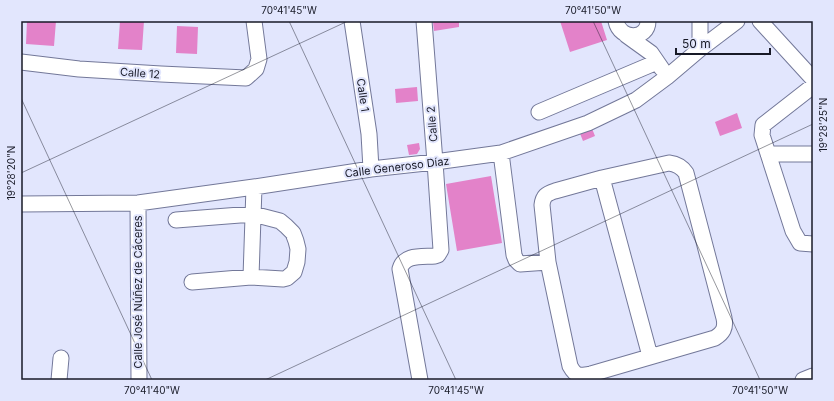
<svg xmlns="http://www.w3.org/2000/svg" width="834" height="401" font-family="Inter,sans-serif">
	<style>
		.building { fill: #e382c9 }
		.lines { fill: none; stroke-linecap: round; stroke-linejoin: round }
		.minor-casing { stroke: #737899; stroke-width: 17 }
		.minor { stroke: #fff; stroke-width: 15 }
		.ticks { fill: none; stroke: #181a27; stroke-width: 1; stroke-opacity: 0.45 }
		.labels { text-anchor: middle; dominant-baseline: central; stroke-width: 4; stroke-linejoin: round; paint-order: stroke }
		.street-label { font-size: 11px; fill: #181a27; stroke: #e2e6fd }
		.neatline { fill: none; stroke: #181a27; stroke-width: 1.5 }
		.ticks-label { font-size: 10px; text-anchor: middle; fill: #181a27 }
	</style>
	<rect width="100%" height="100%" fill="#e2e6fd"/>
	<!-- building -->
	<path class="building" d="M27,21H56L54,46L26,44Z
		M120,21H144L142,50L118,49Z
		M443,21H459V27L434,31L433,22Z
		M560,21H601L607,40L570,52Z
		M177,26L198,27L197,54L176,53Z
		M417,87L418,101L396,103L395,89Z
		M737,113L742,128L720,136L715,122Z
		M591,126L595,136L583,141L579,131Z
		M419,143L420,149L417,154L409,155L407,145Z
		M491,176L502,243L457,251L446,184Z"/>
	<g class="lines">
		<defs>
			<path id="minor" d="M352,21L369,134L371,169
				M616,21C620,41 648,40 648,21
				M760,21L813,79
				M626,35L651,53L662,69
				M700,49V21
				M21,62L79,69L161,74L246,78L256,69L259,59L254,21
				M813,86L763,125L762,135L793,231L800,243L813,244
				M539,112L657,62
				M501,153L514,255L516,260L520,264L548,262
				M768,154H813
				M669,163C677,164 682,167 686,173L724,318C726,328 723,333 715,338L591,374C580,376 576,377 570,366L548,262L542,205C543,196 546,194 555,191L602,178Z
				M602,178L650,356
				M138,203L139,380
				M21,204L138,203L254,187L371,169L435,162L501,153L588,123L636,100L667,77L700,49L737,21
				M176,220L253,214L280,221L286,226L293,233L296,241L298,249L297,262L294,272L287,278L283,279L251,277L192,282
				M251,277L254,187
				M59,380L61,358
				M420,380L400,269C404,254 422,257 435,256L438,255L441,250L435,162L424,21
				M803,380L813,376"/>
		</defs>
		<!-- minor casing -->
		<use href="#minor" class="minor-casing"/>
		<!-- minor -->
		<use href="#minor" class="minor"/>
	</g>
	<!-- ticks -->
	<path class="ticks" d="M289,21L456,380M593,21L760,380M21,98L152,380M21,173L348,21M265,380L813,124"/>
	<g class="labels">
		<!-- street labels -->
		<g class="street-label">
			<text transform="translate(140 73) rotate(4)">Calle 12</text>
			<text transform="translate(363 95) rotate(82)">Calle 1</text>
			<text transform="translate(432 124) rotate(-95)">Calle 2</text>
			<text transform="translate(397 167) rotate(-7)">Calle Generoso Díaz</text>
			<text transform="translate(138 292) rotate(-90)">Calle José Núñez de Cáceres</text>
		</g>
	</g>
	<!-- border -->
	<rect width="834" height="401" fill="none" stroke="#e2e6fd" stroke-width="44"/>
	<!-- scale -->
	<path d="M676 48v6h94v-6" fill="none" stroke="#181a27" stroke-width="2"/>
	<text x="682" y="48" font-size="12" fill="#181a27" stroke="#e2e6fd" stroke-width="3" paint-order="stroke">50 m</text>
	<rect x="22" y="22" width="790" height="357" class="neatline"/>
	<g class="ticks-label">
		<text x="289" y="14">70°41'45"W</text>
		<text x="593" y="14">70°41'50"W</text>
		<text transform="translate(823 125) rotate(-90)" y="4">19°28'25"N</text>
		<text transform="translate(11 173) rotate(-90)" y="4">19°28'20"N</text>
		<text x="152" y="394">70°41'40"W</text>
		<text x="456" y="394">70°41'45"W</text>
		<text x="760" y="394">70°41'50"W</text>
	</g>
</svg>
